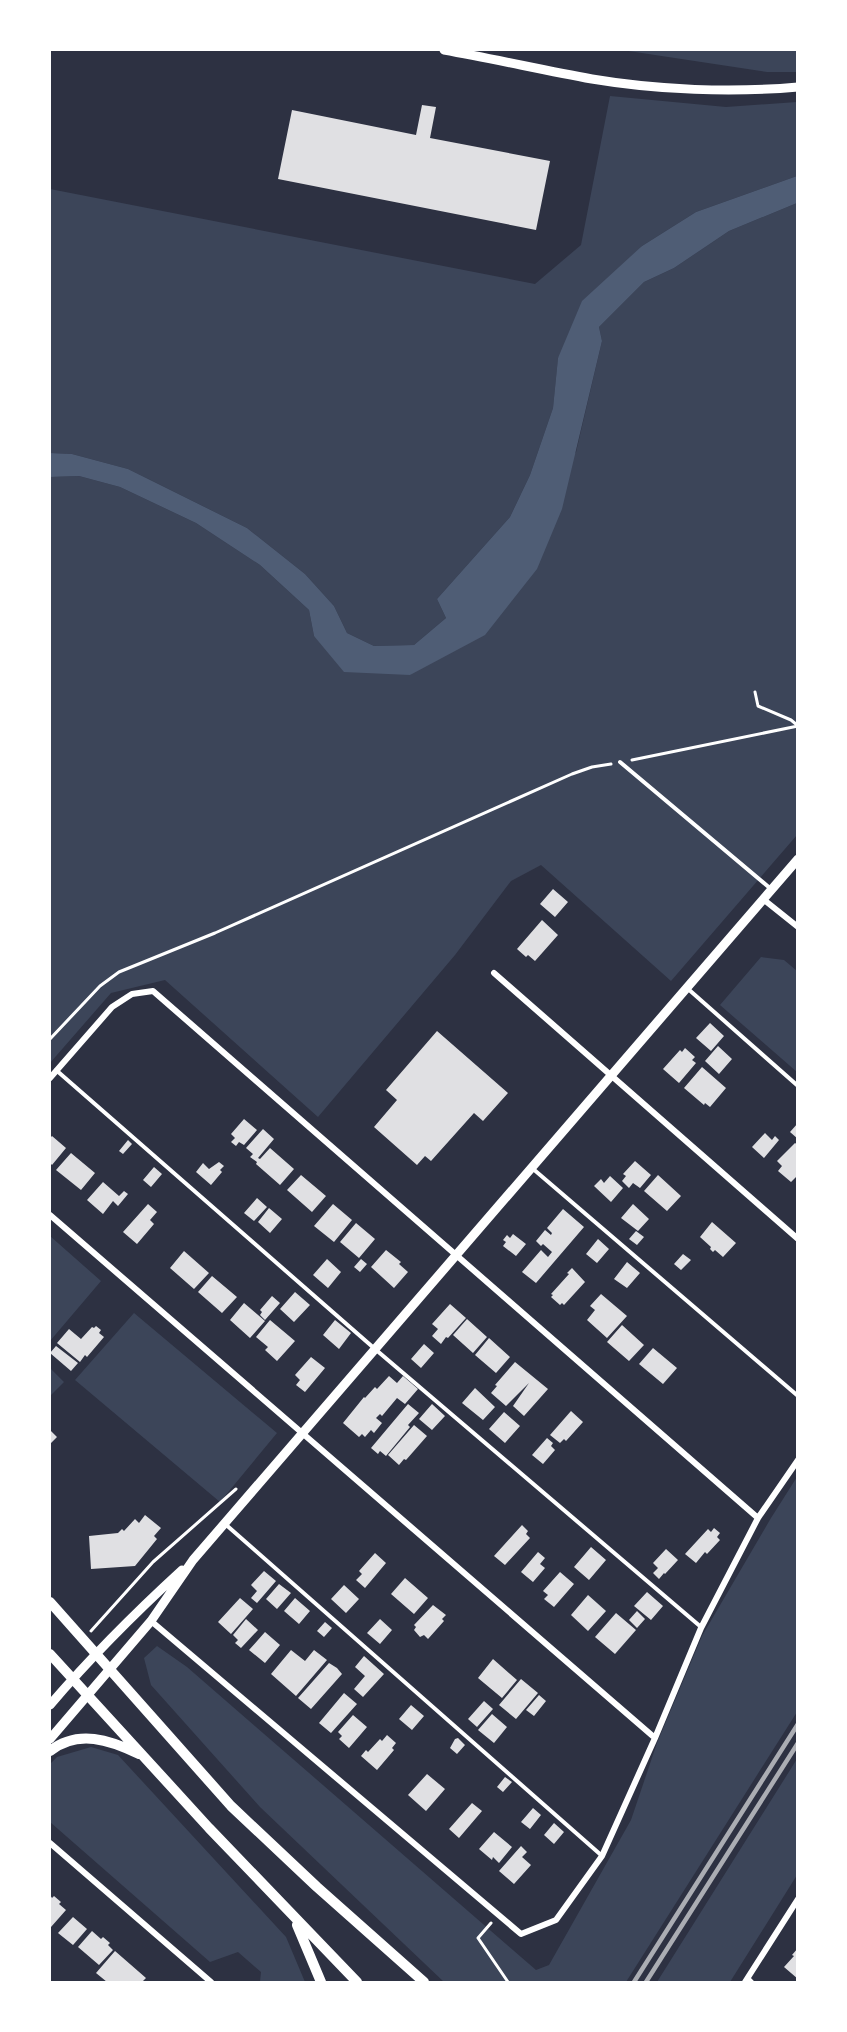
<svg xmlns="http://www.w3.org/2000/svg" width="847" height="2032" font-family="Karla,sans-serif">
	<style>
		.green { fill: #3c4559 }
		.water { fill: #4f5d75 }
		.building { fill: #e0e0e3 }
		.lines { fill: none; stroke-linecap: round; stroke-linejoin: round }
		.path { stroke: #fff; stroke-width: 3 }
		.service { stroke: #fff; stroke-width: 4 }
		.minor { stroke: #fff; stroke-width: 6 }
		.tertiary { stroke: #fff; stroke-width: 9 }
		.secondary { stroke: #fff; stroke-width: 10 }
		.rail { stroke: #abadb3; stroke-width: 4.5 }
	</style>
	<rect width="100%" height="100%" fill="#2d3142"/>
	<!-- green -->
	<path class="green" d="M622,50H797V72H767Z
		M610,96L726,107L797,102V176L696,212L642,246L558,358L553,408L530,475L510,517L437,599L446,618L414,645L374,646L347,633L334,606L305,574L247,528L128,469L72,454L50,453V189L535,284L581,245Z
		M797,203V835L671,981L541,865L511,881L455,955L318,1117L165,980L111,993L50,1063V477L79,476L120,487L196,523L260,565L309,610L314,636L410,675L576,452L602,341L599,327L644,282L674,268L729,231Z
		M761,957L784,960L797,971V1072L720,1005Z
		M50,1236L101,1281L50,1341Z
		M134,1313L277,1433L220,1502L75,1380Z
		M50,1368L64,1382L50,1396Z
		M797,1477V1712L626,1982H444L260,1807L151,1685L144,1658L157,1646L187,1667L536,1970L549,1965L631,1820L657,1743L702,1636L771,1518Z
		M91,1747L118,1755L286,1937L305,1982H260L261,1972L238,1952L210,1962L50,1822V1764L57,1757Z
		M797,1759V1875L730,1982H657Z"/>
	<!-- water -->
	<path class="water" d="M797,176V203L729,231L674,268L644,282L599,327L602,341L562,509L537,569L485,635L410,675L344,672L314,636L309,610L260,565L196,523L120,487L79,476L50,477V453L72,454L128,469L247,528L305,574L334,606L347,633L374,646L414,645L446,618L437,599L510,517L530,475L553,408L558,358L582,301L642,246L696,212Z"/>
	<!-- building -->
	<path class="building" d="M422,105L436,107L430,138L550,161L536,230L278,179L292,110L416,135Z
		M553,889L568,902L555,917L540,904Z
		M542,920L558,935L535,961L528,955L526,957L517,949Z
		M710,1023L724,1036L711,1051L696,1038Z
		M437,1031L508,1093L483,1121L474,1113L431,1161L425,1156L417,1165L374,1127L397,1100L386,1090Z
		M718,1046L732,1059L719,1074L705,1061Z
		M685,1048L695,1057L692,1060L696,1063L679,1083L663,1069L680,1050L682,1052Z
		M702,1067L726,1088L710,1107L705,1103L704,1105L684,1088Z
		M244,1119L257,1130L244,1145L239,1142L236,1146L231,1142L235,1138L231,1134Z
		M798,1123V1139L790,1132Z
		M263,1129L274,1139L258,1158L260,1159L270,1148L294,1169L280,1185L256,1164L257,1162L250,1157L253,1154L246,1148Z
		M765,1133L772,1140L775,1136L779,1140L764,1158L752,1147Z
		M52,1136L66,1148L52,1165L50,1163V1138Z
		M128,1140L132,1144L123,1154L119,1151Z
		M795,1143L798,1145V1175L791,1182L778,1171L782,1166L777,1161Z
		M71,1153L95,1173L81,1190L56,1170Z
		M635,1161L651,1175L640,1188L633,1183L629,1188L622,1181L626,1176L623,1174Z
		M219,1162L224,1166L220,1170L222,1172L211,1185L196,1172L203,1163L209,1169Z
		M154,1167L162,1174L151,1187L143,1180Z
		M301,1175L326,1196L312,1212L287,1190Z
		M658,1175L681,1196L667,1211L644,1191Z
		M610,1176L623,1188L611,1202L594,1186L601,1179L604,1183Z
		M103,1182L119,1196L124,1191L128,1194L118,1206L113,1201L103,1214L87,1200Z
		M257,1198L267,1207L254,1221L244,1213Z
		M148,1204L157,1212L150,1220L154,1224L137,1244L123,1232Z
		M333,1204L352,1220L334,1242L314,1226Z
		M633,1204L649,1219L638,1231L621,1218Z
		M269,1208L282,1219L270,1233L258,1222Z
		M563,1209L584,1227L536,1283L522,1272L541,1250L548,1257L552,1252L543,1244L541,1246L536,1241L545,1230L551,1235L552,1233L547,1228Z
		M712,1222L736,1243L723,1257L715,1250L713,1252L710,1249L711,1247L700,1237Z
		M356,1223L375,1239L359,1258L340,1242Z
		M636,1231L644,1237L637,1245L629,1239Z
		M513,1234L526,1244L516,1256L503,1246L506,1242L503,1240L507,1235L510,1238Z
		M598,1239L609,1249L597,1263L586,1254Z
		M386,1250L401,1262L399,1264L408,1272L394,1288L371,1267Z
		M184,1251L209,1273L194,1289L170,1268Z
		M683,1254L691,1260L681,1270L674,1264Z
		M327,1259L341,1272L328,1288L313,1275Z
		M361,1259L367,1264L360,1272L354,1267Z
		M627,1262L640,1273L627,1288L614,1279Z
		M572,1268L585,1282L564,1305L562,1303L560,1305L551,1297L553,1295L551,1294L569,1274L567,1273Z
		M212,1276L237,1297L222,1313L198,1292Z
		M295,1292L310,1305L294,1322L280,1309Z
		M601,1294L627,1316L607,1338L587,1320L595,1310L590,1306Z
		M272,1296L280,1303L265,1320L260,1315L262,1312L260,1310Z
		M244,1303L265,1321L250,1338L230,1320Z
		M450,1304L466,1318L448,1338L446,1337L441,1344L432,1336L438,1329L432,1324Z
		M467,1319L487,1337L473,1353L453,1335Z
		M270,1320L295,1341L277,1361L265,1350L268,1347L256,1337Z
		M335,1320L351,1333L339,1349L323,1335Z
		M622,1325L644,1345L629,1361L607,1342Z
		M96,1326L101,1330L99,1333L104,1337L87,1357L85,1355L80,1362L57,1343L69,1329L81,1339L92,1327L94,1328Z
		M489,1338L510,1357L496,1373L475,1355Z
		M424,1344L434,1353L421,1368L411,1359Z
		M56,1346L78,1363L71,1371L50,1353Z
		M653,1348L677,1368L663,1384L639,1364Z
		M311,1357L325,1368L305,1392L296,1385L300,1380L295,1375Z
		M515,1362L548,1389L524,1416L513,1406L529,1383L506,1406L491,1393L497,1386L495,1385Z
		M389,1376L397,1383L403,1376L418,1389L405,1404L397,1398L382,1416L380,1414L376,1418L382,1423L374,1433L371,1430L365,1437L362,1434L359,1437L343,1423L364,1397L365,1398L375,1387L377,1389Z
		M475,1388L495,1407L483,1420L462,1403Z
		M408,1404L419,1413L408,1425L410,1427L386,1456L380,1451L378,1454L371,1448Z
		M432,1404L445,1416L432,1430L419,1419Z
		M571,1411L583,1422L566,1441L564,1439L560,1443L550,1435Z
		M504,1412L520,1426L505,1443L489,1429Z
		M414,1425L427,1436L406,1460L404,1459L399,1465L388,1455Z
		M50,1430L57,1437L50,1444Z
		M547,1438L553,1443L551,1446L555,1450L543,1464L532,1455Z
		M145,1515L161,1528L154,1536L157,1539L135,1566L91,1569L89,1536L118,1533L122,1529L124,1531L135,1519L139,1523Z
		M522,1525L528,1531L526,1534L530,1538L505,1565L494,1556Z
		M714,1528L720,1533L717,1537L720,1540L707,1554L705,1552L696,1563L685,1554L708,1529L711,1532Z
		M591,1547L606,1560L589,1580L574,1567Z
		M666,1549L678,1560L665,1574L664,1573L659,1579L653,1573L658,1568L653,1563Z
		M538,1552L545,1558L540,1564L545,1568L533,1582L521,1572Z
		M375,1553L386,1563L365,1588L356,1580L362,1574L359,1571Z
		M264,1571L276,1581L257,1603L251,1598L257,1591L251,1585Z
		M560,1572L574,1584L554,1607L544,1599L548,1595L543,1591Z
		M405,1578L428,1598L414,1614L391,1594Z
		M279,1584L291,1593L277,1609L266,1599Z
		M344,1585L359,1599L346,1613L331,1599Z
		M647,1592L663,1606L651,1620L634,1606Z
		M588,1595L606,1611L588,1631L571,1615Z
		M240,1598L253,1609L231,1634L218,1622Z
		M295,1598L310,1611L299,1624L284,1611Z
		M433,1605L446,1615L442,1619L444,1621L428,1639L424,1635L420,1637L414,1630L416,1627L414,1625Z
		M637,1611L645,1619L637,1628L629,1620Z
		M616,1613L636,1630L615,1654L595,1637Z
		M246,1619L258,1630L241,1648L235,1643L238,1640L233,1635Z
		M380,1619L392,1630L380,1644L367,1633Z
		M325,1622L332,1628L324,1637L317,1631Z
		M265,1632L280,1645L265,1663L249,1650Z
		M291,1650L305,1661L314,1650L327,1660L296,1696L271,1674Z
		M364,1656L384,1674L363,1697L354,1689L365,1676L355,1667Z
		M493,1659L517,1680L502,1698L478,1678Z
		M329,1663L337,1668L342,1674L311,1709L298,1698Z
		M521,1679L538,1693L516,1719L499,1705Z
		M344,1693L357,1704L331,1733L319,1723Z
		M539,1695L546,1701L534,1716L526,1710Z
		M484,1701L493,1709L477,1727L468,1719Z
		M411,1705L424,1716L412,1730L399,1719Z
		M492,1714L507,1727L494,1743L478,1730Z
		M353,1715L367,1727L349,1748L339,1739L342,1736L338,1732Z
		M387,1735L396,1743L392,1748L394,1750L377,1770L361,1756L366,1750L368,1752L380,1739L382,1741Z
		M458,1738L465,1745L457,1754L450,1748L455,1739Z
		M427,1774L445,1789L426,1811L408,1795Z
		M505,1777L512,1782L503,1792L497,1787Z
		M472,1803L482,1811L459,1838L449,1829Z
		M533,1808L541,1815L530,1829L521,1822Z
		M554,1823L564,1832L554,1844L544,1835Z
		M494,1832L512,1847L499,1863L493,1857L492,1860L479,1849Z
		M521,1846L527,1852L522,1857L531,1865L514,1884L499,1871Z
		M50,1895L52,1898L54,1896L61,1902L59,1904L66,1910L51,1927L50,1925Z
		M73,1917L87,1929L73,1945L58,1933Z
		M92,1931L101,1939L103,1937L110,1943L108,1945L113,1950L99,1965L78,1947Z
		M798,1948V1979L784,1967L794,1956L792,1955Z
		M115,1951L146,1978L142,1982H107L96,1973Z"/>
	<g class="lines">
		<!-- path -->
		<path class="path" d="M755,692L758,706L791,720L797,725
			M632,760L798,726
			M50,1039L100,986L119,972L215,933L572,774L592,767L611,764
			M91,1631L153,1562L236,1489
			M491,1923L478,1938L508,1982"/>
		<!-- service -->
		<path class="service" d="M620,762L771,889
			M687,988L798,1086
			M56,1070L375,1349L701,1627
			M532,1168L798,1396
			M224,1523L601,1855
			M748,1978L752,1982"/>
		<!-- minor -->
		<path class="minor" d="M763,899L798,927
			M494,973L798,1239
			M50,1078L112,1007L132,994L153,991L758,1518
			M50,1215L655,1738
			M151,1621L521,1934L556,1920L602,1856L655,1738L701,1628L758,1518L798,1460
			M50,1843L211,1982
			M745,1982L798,1899"/>
		<!-- tertiary -->
		<path class="tertiary" d="M444,50C494,59 543,70 592,79C657,90 732,93 798,87
			M50,1705C91,1657 135,1613 182,1570
			M50,1739L151,1621L193,1560L798,859"/>
		<!-- secondary -->
		<path class="secondary" d="M50,1602L231,1806L317,1887L424,1982
			M50,1654L209,1828L357,1982
			M50,1751C78,1729 110,1740 139,1754
			M297,1925L321,1982"/>
		<!-- rail -->
		<path class="rail" d="M634,1982L798,1724
			M646,1982L798,1743"/>
	</g>
	<!-- border -->
	<rect width="847" height="2032" fill="none" stroke="#ffffff" stroke-width="102"/>
</svg>
